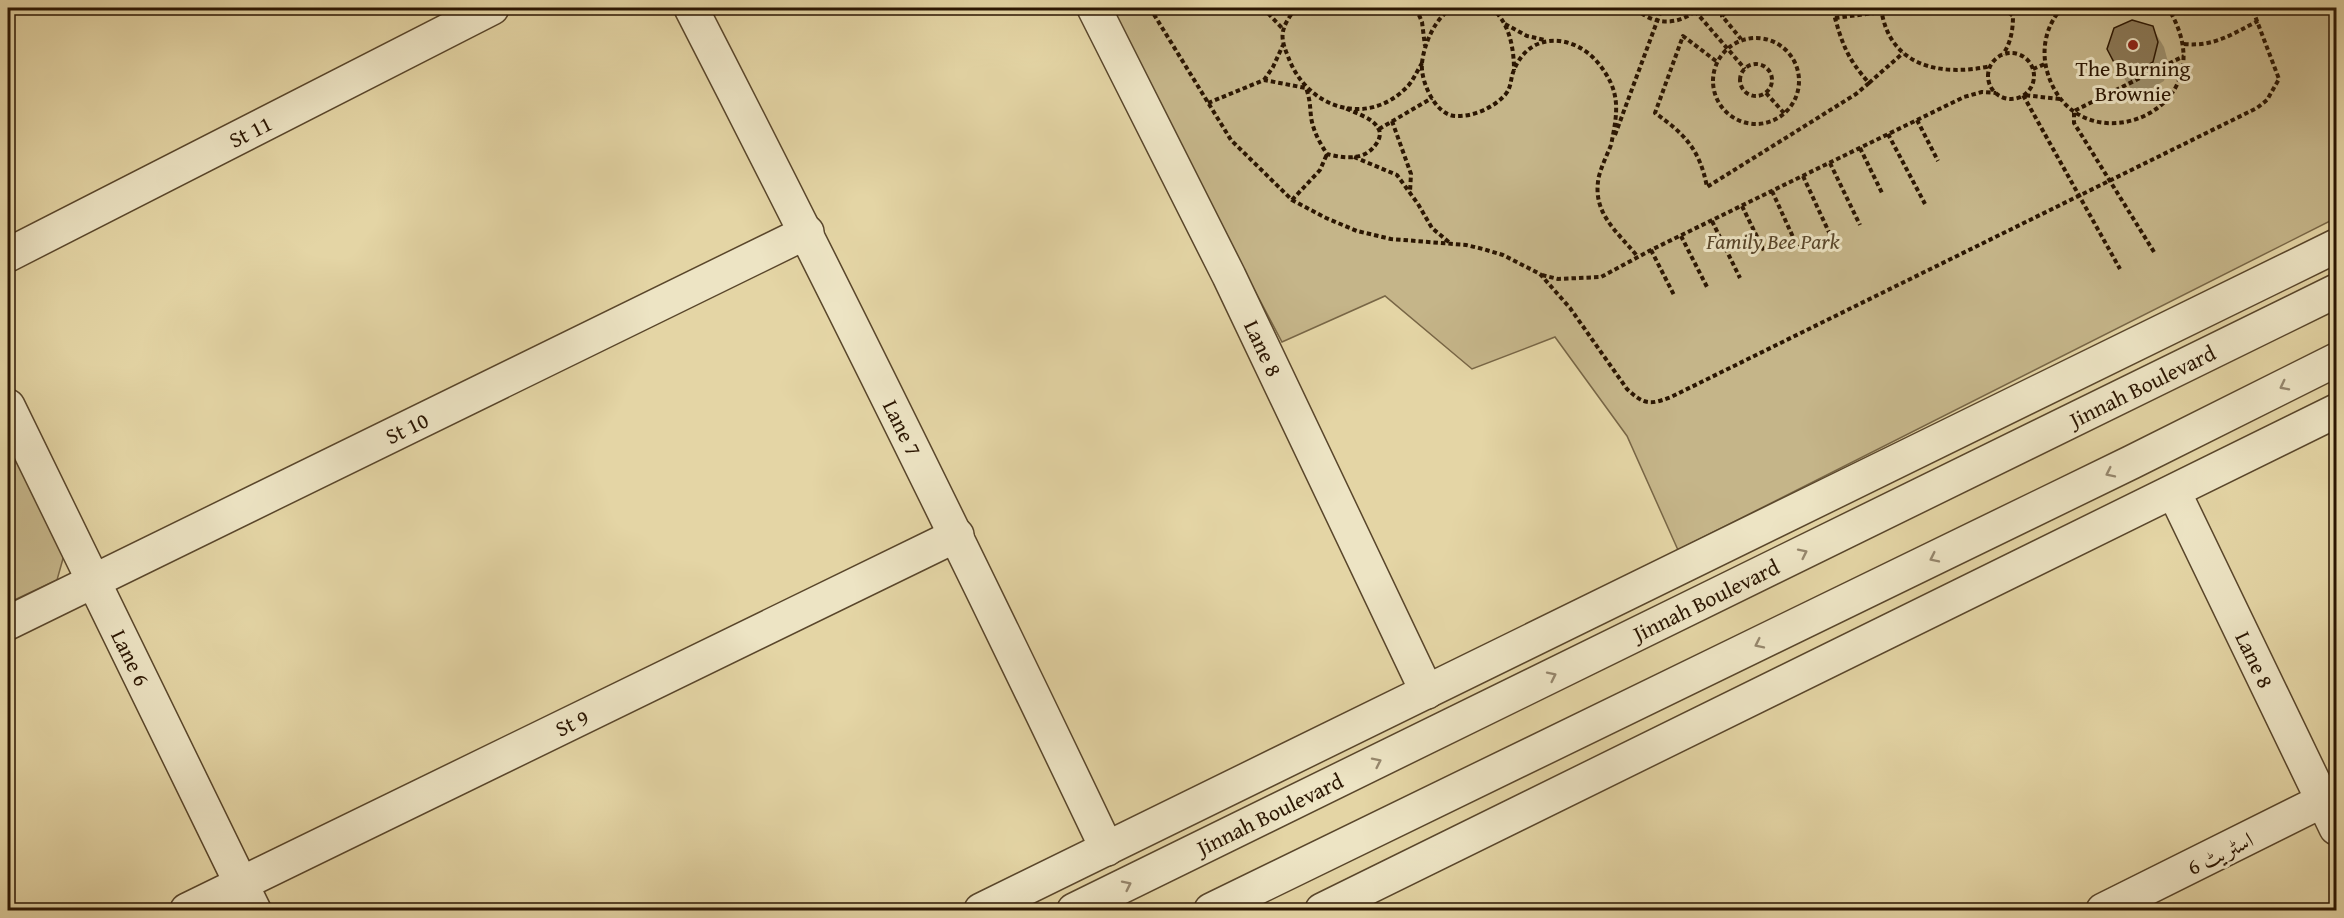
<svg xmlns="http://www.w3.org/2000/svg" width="2344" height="918" font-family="'Gentium Book Plus',Amiri,serif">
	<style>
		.green { fill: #c5b589; stroke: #786646; stroke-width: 1.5 }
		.shadow { fill: #0003 }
		.building { fill: #8b7957; stroke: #2b1602; stroke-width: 1.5 }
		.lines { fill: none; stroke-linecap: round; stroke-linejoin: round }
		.minor-casing { stroke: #59462b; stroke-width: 36 }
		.path { stroke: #2b1602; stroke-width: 4; stroke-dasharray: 4.5 3; stroke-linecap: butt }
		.minor { stroke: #ede4c4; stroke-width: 33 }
		.oneway { stroke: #96876d }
		.poi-dot { fill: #8f2418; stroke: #ede4c4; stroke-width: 2 }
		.labels { text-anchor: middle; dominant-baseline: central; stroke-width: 6; stroke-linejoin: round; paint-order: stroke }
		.poi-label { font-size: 22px; fill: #2b1602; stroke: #ede4c4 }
		.street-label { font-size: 22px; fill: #2b1602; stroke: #ede4c4 }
		.park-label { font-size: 22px; font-style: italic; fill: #59462a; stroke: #ede4c4 }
	</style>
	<rect width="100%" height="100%" fill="#e4d5a5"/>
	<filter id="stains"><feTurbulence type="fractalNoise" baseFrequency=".00333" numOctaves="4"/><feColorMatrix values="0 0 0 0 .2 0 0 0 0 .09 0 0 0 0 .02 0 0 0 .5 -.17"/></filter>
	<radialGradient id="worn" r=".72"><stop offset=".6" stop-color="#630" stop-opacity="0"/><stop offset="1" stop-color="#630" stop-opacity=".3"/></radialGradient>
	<!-- green -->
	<path class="green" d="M1105,8H2336V218L1678,550L1627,436L1555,337L1472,369L1385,296L1282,342Z
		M8,445L64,555L57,580L8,603Z"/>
	<!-- shadow -->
	<path class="shadow" d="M2152,27L2164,47L2168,62L2164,81L2147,91L2131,89L2119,70Z"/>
	<!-- building -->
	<path class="building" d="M2132,20L2153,26L2158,42L2153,62L2136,72L2118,70L2107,49L2114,28Z"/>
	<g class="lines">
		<defs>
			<g id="minor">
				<path id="s1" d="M691,8C834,286 972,566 1107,849"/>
				<path id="s2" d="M1094,8L1229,276L1427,692"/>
				<path id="s3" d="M8,255L492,8"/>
				<path id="s4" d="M8,406L254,910"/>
				<path id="s5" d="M2174,492L2336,828"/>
				<path id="s6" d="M8,623L807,232"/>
				<path id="s7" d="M187,910L957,535"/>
				<path d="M981,910L2336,246"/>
				<path id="s8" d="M1074,910L2336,291"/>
				<path d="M1211,910L2132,462L2336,360"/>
				<path d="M1322,910L2336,411"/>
				<path d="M2103,910L2336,794"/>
			</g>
		</defs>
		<!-- minor casing -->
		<use href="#minor" class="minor-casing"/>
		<!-- path -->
		<path class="path" d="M1150,8L1231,140L1292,200L1326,218L1357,231L1391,239L1466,245L1483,249L1503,255L1540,274L1570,308L1627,389C1644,405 1650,405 1671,397L2257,108L2267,100L2279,79L2252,8
			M1263,8L1283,29
			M1263,8L1279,10L1286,8
			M1295,8C1292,14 1286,21 1284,28C1280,38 1285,49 1289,59C1308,108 1367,128 1407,87C1413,81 1417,71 1422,63
			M1416,8L1422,22L1425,46
			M1452,8C1435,18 1424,44 1422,63C1420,80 1435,115 1455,116C1473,117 1493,108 1505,95C1512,87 1510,79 1514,70C1530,30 1575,34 1599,64C1621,92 1618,111 1611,145
			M1491,8C1509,21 1514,48 1514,70
			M1636,8C1652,26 1681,26 1698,8
			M1730,8L1722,16L1741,39
			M1881,8C1889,67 1941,77 1991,66
			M1971,8H1990
			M2003,8L2013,16C2013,29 2011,43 2003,54
			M2062,8C2046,25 2041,49 2047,71C2075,172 2233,113 2168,8
			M2009,10L2035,12L2055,8
			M1695,11L1745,69
			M1153,13L1165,8
			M1835,18L1882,12
			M1505,24L1527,36L1545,40
			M1713 81a43 43 0 1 1 86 0a43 43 0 1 1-86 0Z
			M2184,44C2214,47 2232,34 2258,21
			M1988 76a23 23 0 1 1 46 0a23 23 0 1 1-46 0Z
			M1716,61L1683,36L1655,113C1685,134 1700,150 1707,187L1856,94L1869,83C1846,57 1842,43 1833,11L1799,8
			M1740 80a16 16 0 1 1 32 0a16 16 0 1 1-32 0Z
			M2033,69L2045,64
			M1264,80L1273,67L1283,45
			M1869,83L1903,53
			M1766,93L1784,113
			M2060,99L2023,95L2120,269
			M1208,103L1264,80L1306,88C1310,99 1310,106 1311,117C1313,131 1320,143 1327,154C1346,159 1367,161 1378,141C1380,137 1381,132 1378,128C1373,118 1355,113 1345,108
			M1917,120L1938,161
			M1392,121L1411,174L1410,192
			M1379,129L1432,98
			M1888,134L1925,204
			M1615,135L1662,8
			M1611,145C1607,155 1602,165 1599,176C1591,213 1617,231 1638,257
			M1860,148L1882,193
			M1354,157L1397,175L1418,204L1432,228L1450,243
			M1830,163L1860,225
			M1803,176L1833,241
			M1772,191L1798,248
			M1292,200L1320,170L1327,154
			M1742,206L1764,251
			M1712,221L1740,278
			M1681,236L1707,287
			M1651,250L1674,295
			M2154,252L2074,123V111L2184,56
			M1542,275L1558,279L1601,277L1651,250L1964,97L1982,92L1996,93"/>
		<!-- minor -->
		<use href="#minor" class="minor"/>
	</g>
	<!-- one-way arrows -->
	<defs><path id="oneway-chevron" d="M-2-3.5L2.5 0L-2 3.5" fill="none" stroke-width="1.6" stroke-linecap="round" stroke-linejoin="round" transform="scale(1.5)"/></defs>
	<g class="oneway">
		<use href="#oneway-chevron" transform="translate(2284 386) rotate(153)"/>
		<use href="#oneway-chevron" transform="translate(2110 473) rotate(154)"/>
		<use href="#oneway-chevron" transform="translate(1803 553) rotate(-26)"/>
		<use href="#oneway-chevron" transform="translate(1934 558) rotate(154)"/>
		<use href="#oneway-chevron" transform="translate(1759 644) rotate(154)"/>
		<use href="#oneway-chevron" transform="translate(1552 676) rotate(-26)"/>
		<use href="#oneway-chevron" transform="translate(1377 762) rotate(-26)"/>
		<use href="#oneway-chevron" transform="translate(1127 885) rotate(-26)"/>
	</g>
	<!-- markers -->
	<circle class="poi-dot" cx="2133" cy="45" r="6"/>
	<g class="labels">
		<!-- poi labels -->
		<g class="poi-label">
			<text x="2133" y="68">The Burning<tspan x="2133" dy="25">Brownie</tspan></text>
		</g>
		<!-- street labels -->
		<g class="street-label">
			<text stroke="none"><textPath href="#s3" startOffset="272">St 11</textPath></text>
			<text stroke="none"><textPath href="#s2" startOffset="380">Lane 8</textPath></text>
			<text stroke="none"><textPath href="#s8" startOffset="1190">Jinnah Boulevard</textPath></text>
			<text stroke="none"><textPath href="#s1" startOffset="470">Lane 7</textPath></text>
			<text stroke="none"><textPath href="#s6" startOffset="444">St 10</textPath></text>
			<text stroke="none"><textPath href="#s8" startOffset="704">Jinnah Boulevard</textPath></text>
			<text stroke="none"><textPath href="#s4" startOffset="280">Lane 6</textPath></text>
			<text stroke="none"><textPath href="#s5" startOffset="186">Lane 8</textPath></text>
			<text stroke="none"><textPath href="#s7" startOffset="428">St 9</textPath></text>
			<text stroke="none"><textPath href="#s8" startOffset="218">Jinnah Boulevard</textPath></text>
			<text transform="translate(2220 853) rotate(-26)">اسٹریٹ 6</text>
		</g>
		<!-- park labels -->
		<g class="park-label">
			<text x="1773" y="241">Family Bee Park</text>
		</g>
	</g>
	<!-- margin -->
	<rect width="2344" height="918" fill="none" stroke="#e4d5a5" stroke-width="30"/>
	<rect x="9" y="9" width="2326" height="900" fill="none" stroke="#2b1602" stroke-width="3"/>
	<rect x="15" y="15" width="2314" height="888" fill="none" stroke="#2b1602" stroke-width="1.5"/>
	<rect width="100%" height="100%" filter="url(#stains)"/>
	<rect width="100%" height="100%" fill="url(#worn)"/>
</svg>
